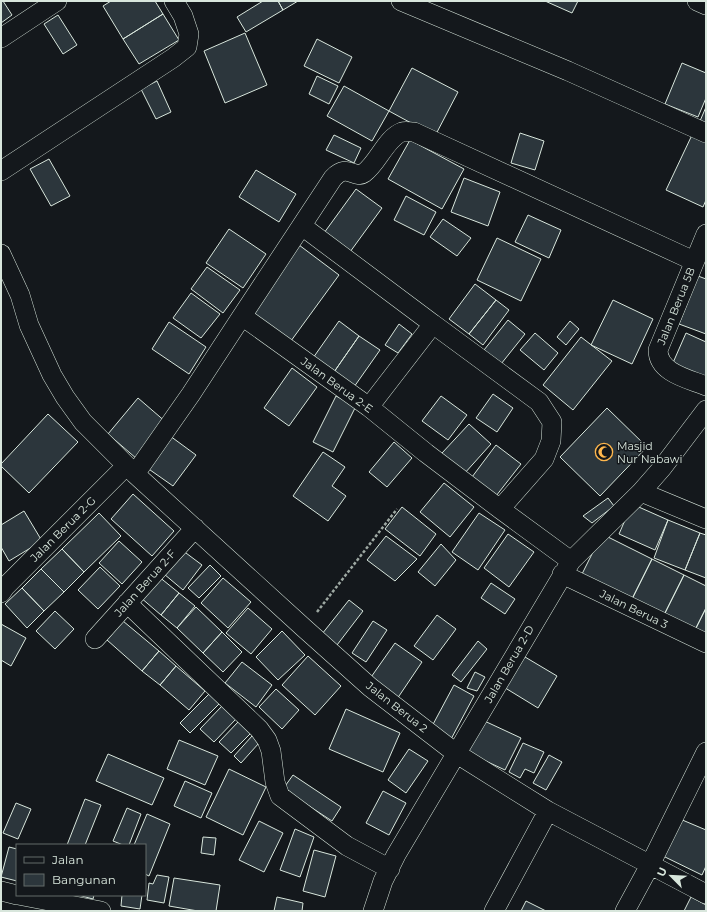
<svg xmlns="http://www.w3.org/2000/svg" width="707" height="912" font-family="Montserrat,sans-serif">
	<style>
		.building { fill: #2c363c; stroke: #d8e6dc }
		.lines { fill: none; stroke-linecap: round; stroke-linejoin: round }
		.street-casing { stroke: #d8e6dc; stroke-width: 20 }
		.path { stroke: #9da8a2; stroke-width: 2.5; stroke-dasharray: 3 2; stroke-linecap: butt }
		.street { stroke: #14181c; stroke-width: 19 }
		.labels { text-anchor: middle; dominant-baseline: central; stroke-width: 3; stroke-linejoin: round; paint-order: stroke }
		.street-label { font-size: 11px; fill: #d8e6dc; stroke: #14181c }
		.poi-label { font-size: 11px; fill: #d8e6dc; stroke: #14181c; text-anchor: start }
	</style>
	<rect width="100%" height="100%" fill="#14181c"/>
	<!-- building -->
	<path class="building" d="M1,1H3L12,15L1,23Z
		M111,1H155L163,14L123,39L103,6Z
		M263,1H278L283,10L246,32L237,17Z
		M278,1H298L283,10Z
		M545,1H578L572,13Z
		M163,14L179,40L139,64L123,39Z
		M58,15L77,45L63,54L44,24Z
		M245,33L267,85L225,103L204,51Z
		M317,39L352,57L339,83L304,66Z
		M682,63L706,73V98L698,117L665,104Z
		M412,68L458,92L435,136L389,111Z
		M317,76L338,86L329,104L309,94Z
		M157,81L171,112L156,119L141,89Z
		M344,86L389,111L372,141L327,116Z
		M706,107V124L700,121Z
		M520,133L544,141L535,170L511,163Z
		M334,135L361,148L354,163L326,150Z
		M692,135L706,142V200L703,207L666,190Z
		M410,140L464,169L442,209L388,179Z
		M49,159L70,196L51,206L30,169Z
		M256,170L296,194L279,222L239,197Z
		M464,178L500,192L488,226L451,212Z
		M356,189L382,208L350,252L324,233Z
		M406,196L436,212L424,235L394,220Z
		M528,215L561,230L549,258L515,242Z
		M443,219L471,238L457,256L430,237Z
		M229,229L266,254L243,288L206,263Z
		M497,238L541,259L521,301L477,280Z
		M299,245L339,275L288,345L248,316Z
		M207,267L240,290L223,313L191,289Z
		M698,276L706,279V334L679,324Z
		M475,284L496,300L469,334L449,319Z
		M191,293L220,314L201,338L173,318Z
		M496,300L509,310L483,345L469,334Z
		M613,300L653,319L632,364L591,345Z
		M508,320L525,334L501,364L484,350Z
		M339,321L359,336L334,372L313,358Z
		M570,321L579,329L566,345L557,337Z
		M169,322L206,347L189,374L152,349Z
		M399,324L412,334L398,353L385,345Z
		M535,333L558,353L544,370L520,350Z
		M686,333L706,342V380L672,365Z
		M359,336L380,350L354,387L334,372Z
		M581,337L612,361L573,410L543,385Z
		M292,368L317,387L289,426L264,408Z
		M493,394L513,408L497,432L476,418Z
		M336,396L356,406L333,452L313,442Z
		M441,396L467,415L448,440L422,421Z
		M138,398L167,423L137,459L108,434Z
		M607,408L647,447L600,496L560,457Z
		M48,414L78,442L29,493L1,466V464Z
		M469,424L491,444L464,474L442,453Z
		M166,433L196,455L173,486L143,465Z
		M394,442L412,458L387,487L369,472Z
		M496,445L521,464L496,496L472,477Z
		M323,452L345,467L332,486L346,496L328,521L293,496Z
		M444,483L474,507L450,537L420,512Z
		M133,494L174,531L152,556L111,519Z
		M608,498L614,506L592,523L583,516Z
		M632,504L668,520L655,550L619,534Z
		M402,507L436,534L420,556L385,529Z
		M24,511L42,541L9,561L1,547V525Z
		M99,513L121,536L84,572L62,549Z
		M479,513L505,530L478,570L452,552Z
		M668,520L700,533L685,570L654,558Z
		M700,533L706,535V578L685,570Z
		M508,534L534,552L509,587L484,568Z
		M602,534L652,559L631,601L581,576Z
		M386,536L417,559L395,581L367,560Z
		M119,541L142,562L122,584L99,563Z
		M441,544L456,560L435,586L418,572Z
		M62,549L84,572L64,592L41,569Z
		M182,550L202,565L183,590L164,574Z
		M652,559L684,575L663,617L631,601Z
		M210,565L221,576L199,598L188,588Z
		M100,567L120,586L98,609L78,590Z
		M41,569L64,592L44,611L22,588Z
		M684,575L706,586V608L694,632L663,617Z
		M158,576L179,593L161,615L140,597Z
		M223,578L251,602L228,628L201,603Z
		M491,583L515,599L505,614L481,598Z
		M22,588L44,611L27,628L5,604Z
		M179,593L195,606L177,628L161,615Z
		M349,600L363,611L337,645L322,634Z
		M196,607L222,632L203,653L177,628Z
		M248,608L272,629L251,654L226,633Z
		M706,608V638L694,632Z
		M55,611L74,629L55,649L36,631Z
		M437,615L456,629L433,660L414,646Z
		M123,621L159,651L142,671L107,640Z
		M373,621L387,630L366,662L352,653Z
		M1,624L26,638L11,666L1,660Z
		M282,631L305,655L278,680L256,657Z
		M222,632L242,652L223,672L203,653Z
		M478,641L487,649L461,682L452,675Z
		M395,643L422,662L397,699L369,680Z
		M159,651L176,666L160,685L142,671Z
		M520,654L557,676L538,708L502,686Z
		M308,656L341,686L315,715L282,685Z
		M242,662L272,685L256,707L225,683Z
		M176,666L205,691L189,710L160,685Z
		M475,672L485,677L477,691L467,688Z
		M454,685L474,696L450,741L430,730Z
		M276,689L299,710L282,729L259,707Z
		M210,693L220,703L190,733L180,723Z
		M222,706L236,719L214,742L200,729Z
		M346,709L400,733L383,772L329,749Z
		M478,718L521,738L505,770L462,750Z
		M238,722L251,733L231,753L219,742Z
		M252,736L259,743L241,763L234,756Z
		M179,740L218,756L205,785L167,769Z
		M523,743L544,752L534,773L525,769L520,778L509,772Z
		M409,749L428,761L406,793L388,780Z
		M108,754L164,778L152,805L96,781Z
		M549,755L562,762L546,790L533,783Z
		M229,769L266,787L243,835L206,817Z
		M293,775L341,807L332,821L283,789Z
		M185,781L212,793L201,818L174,806Z
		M383,791L406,803L389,835L366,823Z
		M85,799L101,805L85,845H67Z
		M16,803L31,809L18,839L3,833Z
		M127,808L141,814L129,845H123L113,841Z
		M147,814L170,824L149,876L145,874V845H134Z
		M680,819L706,830V866L702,875L663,856Z
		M259,821L283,833L264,872L239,860Z
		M295,829L314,837L300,877L280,870Z
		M203,837L216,838L214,855L201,853Z
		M9,847L17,849V881L1,877Z
		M314,850L336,856L325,897L303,891Z
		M157,875L169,877L164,903L147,900L149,883L153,884Z
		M174,878L220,885L216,911H198L169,906Z
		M78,895H94L93,899Z
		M122,895H142L140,909L121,906Z
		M277,897L303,903L302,911H274Z
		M691,897L706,905V911H684Z
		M526,901L546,911H521Z"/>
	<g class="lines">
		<defs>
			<path id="street" d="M401,1L568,71L706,133
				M697,1L706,5
				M1,38L57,1
				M1,171L173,58L187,47L189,34L183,16L174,1
				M302,226L433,324
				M706,234L658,350C658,373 689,379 706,386
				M1,254L20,295L29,325L52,375L65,397L83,422L135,474L304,628L370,687L457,754L548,811L706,894
				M242,316L333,178C348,162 354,180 364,173C378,163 386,138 402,132C405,131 410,132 414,132L694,261
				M369,407L433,324L539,402L552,422L551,441L544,459L500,509
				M135,474L191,394L242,316L369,407L426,453L500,509L571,561L396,855L383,881L373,911
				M641,492L706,519
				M571,561L641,492L662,468L706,410
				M562,574L706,643
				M1,593L5,587L126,466
				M127,603L259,729L267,740L271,751L275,782L280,796L347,846L390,869
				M95,639L195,528
				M1,891L17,895
				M18,895L101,911
				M494,911L548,811
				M625,911L650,865L706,752"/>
		</defs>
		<!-- street casing -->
		<use href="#street" class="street-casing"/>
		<!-- path -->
		<path class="path" d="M317,612L397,509"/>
		<!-- street -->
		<use href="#street" class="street"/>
	</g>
	<!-- icons -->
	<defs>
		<symbol id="mosque-ring" viewBox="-11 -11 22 22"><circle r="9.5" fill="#14181c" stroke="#ffb74d" stroke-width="1.5"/><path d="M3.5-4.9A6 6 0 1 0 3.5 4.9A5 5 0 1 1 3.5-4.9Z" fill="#ffb74d"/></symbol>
	</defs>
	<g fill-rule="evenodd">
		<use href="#mosque-ring" x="594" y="442" width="20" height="20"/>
	</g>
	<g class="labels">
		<!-- street labels -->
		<g class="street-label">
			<text transform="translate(676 306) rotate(-68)">Jalan Berua 5B</text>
			<text transform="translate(337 385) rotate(36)">Jalan Berua 2-E</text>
			<text transform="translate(63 529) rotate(-45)">Jalan Berua 2-G</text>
			<text transform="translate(145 583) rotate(-48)">Jalan Berua 2-F</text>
			<text transform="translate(634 609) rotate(26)">Jalan Berua 3</text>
			<text transform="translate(509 664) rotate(-60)">Jalan Berua 2-D</text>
			<text transform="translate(397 707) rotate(38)">Jalan Berua 2</text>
		</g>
		<!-- poi labels -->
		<g class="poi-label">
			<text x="617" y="446">Masjid<tspan x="617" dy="13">Nur Nabawi</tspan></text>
		</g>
	</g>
	<!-- border -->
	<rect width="707" height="912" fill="none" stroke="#d8e6dc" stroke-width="4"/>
	<!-- legend -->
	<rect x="16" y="844" width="130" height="52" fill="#14181c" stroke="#626a69"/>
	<rect x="24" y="857" width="20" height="6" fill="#14181c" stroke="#626a69"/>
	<text x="52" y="864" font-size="12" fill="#d8e6dc">Jalan</text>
	<rect x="24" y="874" width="20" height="12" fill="#2c363c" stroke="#626a69"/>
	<text x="52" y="884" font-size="12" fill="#d8e6dc">Bangunan</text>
	<!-- north arrow -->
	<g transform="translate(671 876) rotate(294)" stroke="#14181c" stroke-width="3" paint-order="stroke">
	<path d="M0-3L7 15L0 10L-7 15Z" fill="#d8e6dc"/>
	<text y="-6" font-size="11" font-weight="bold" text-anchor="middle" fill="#d8e6dc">U</text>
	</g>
</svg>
